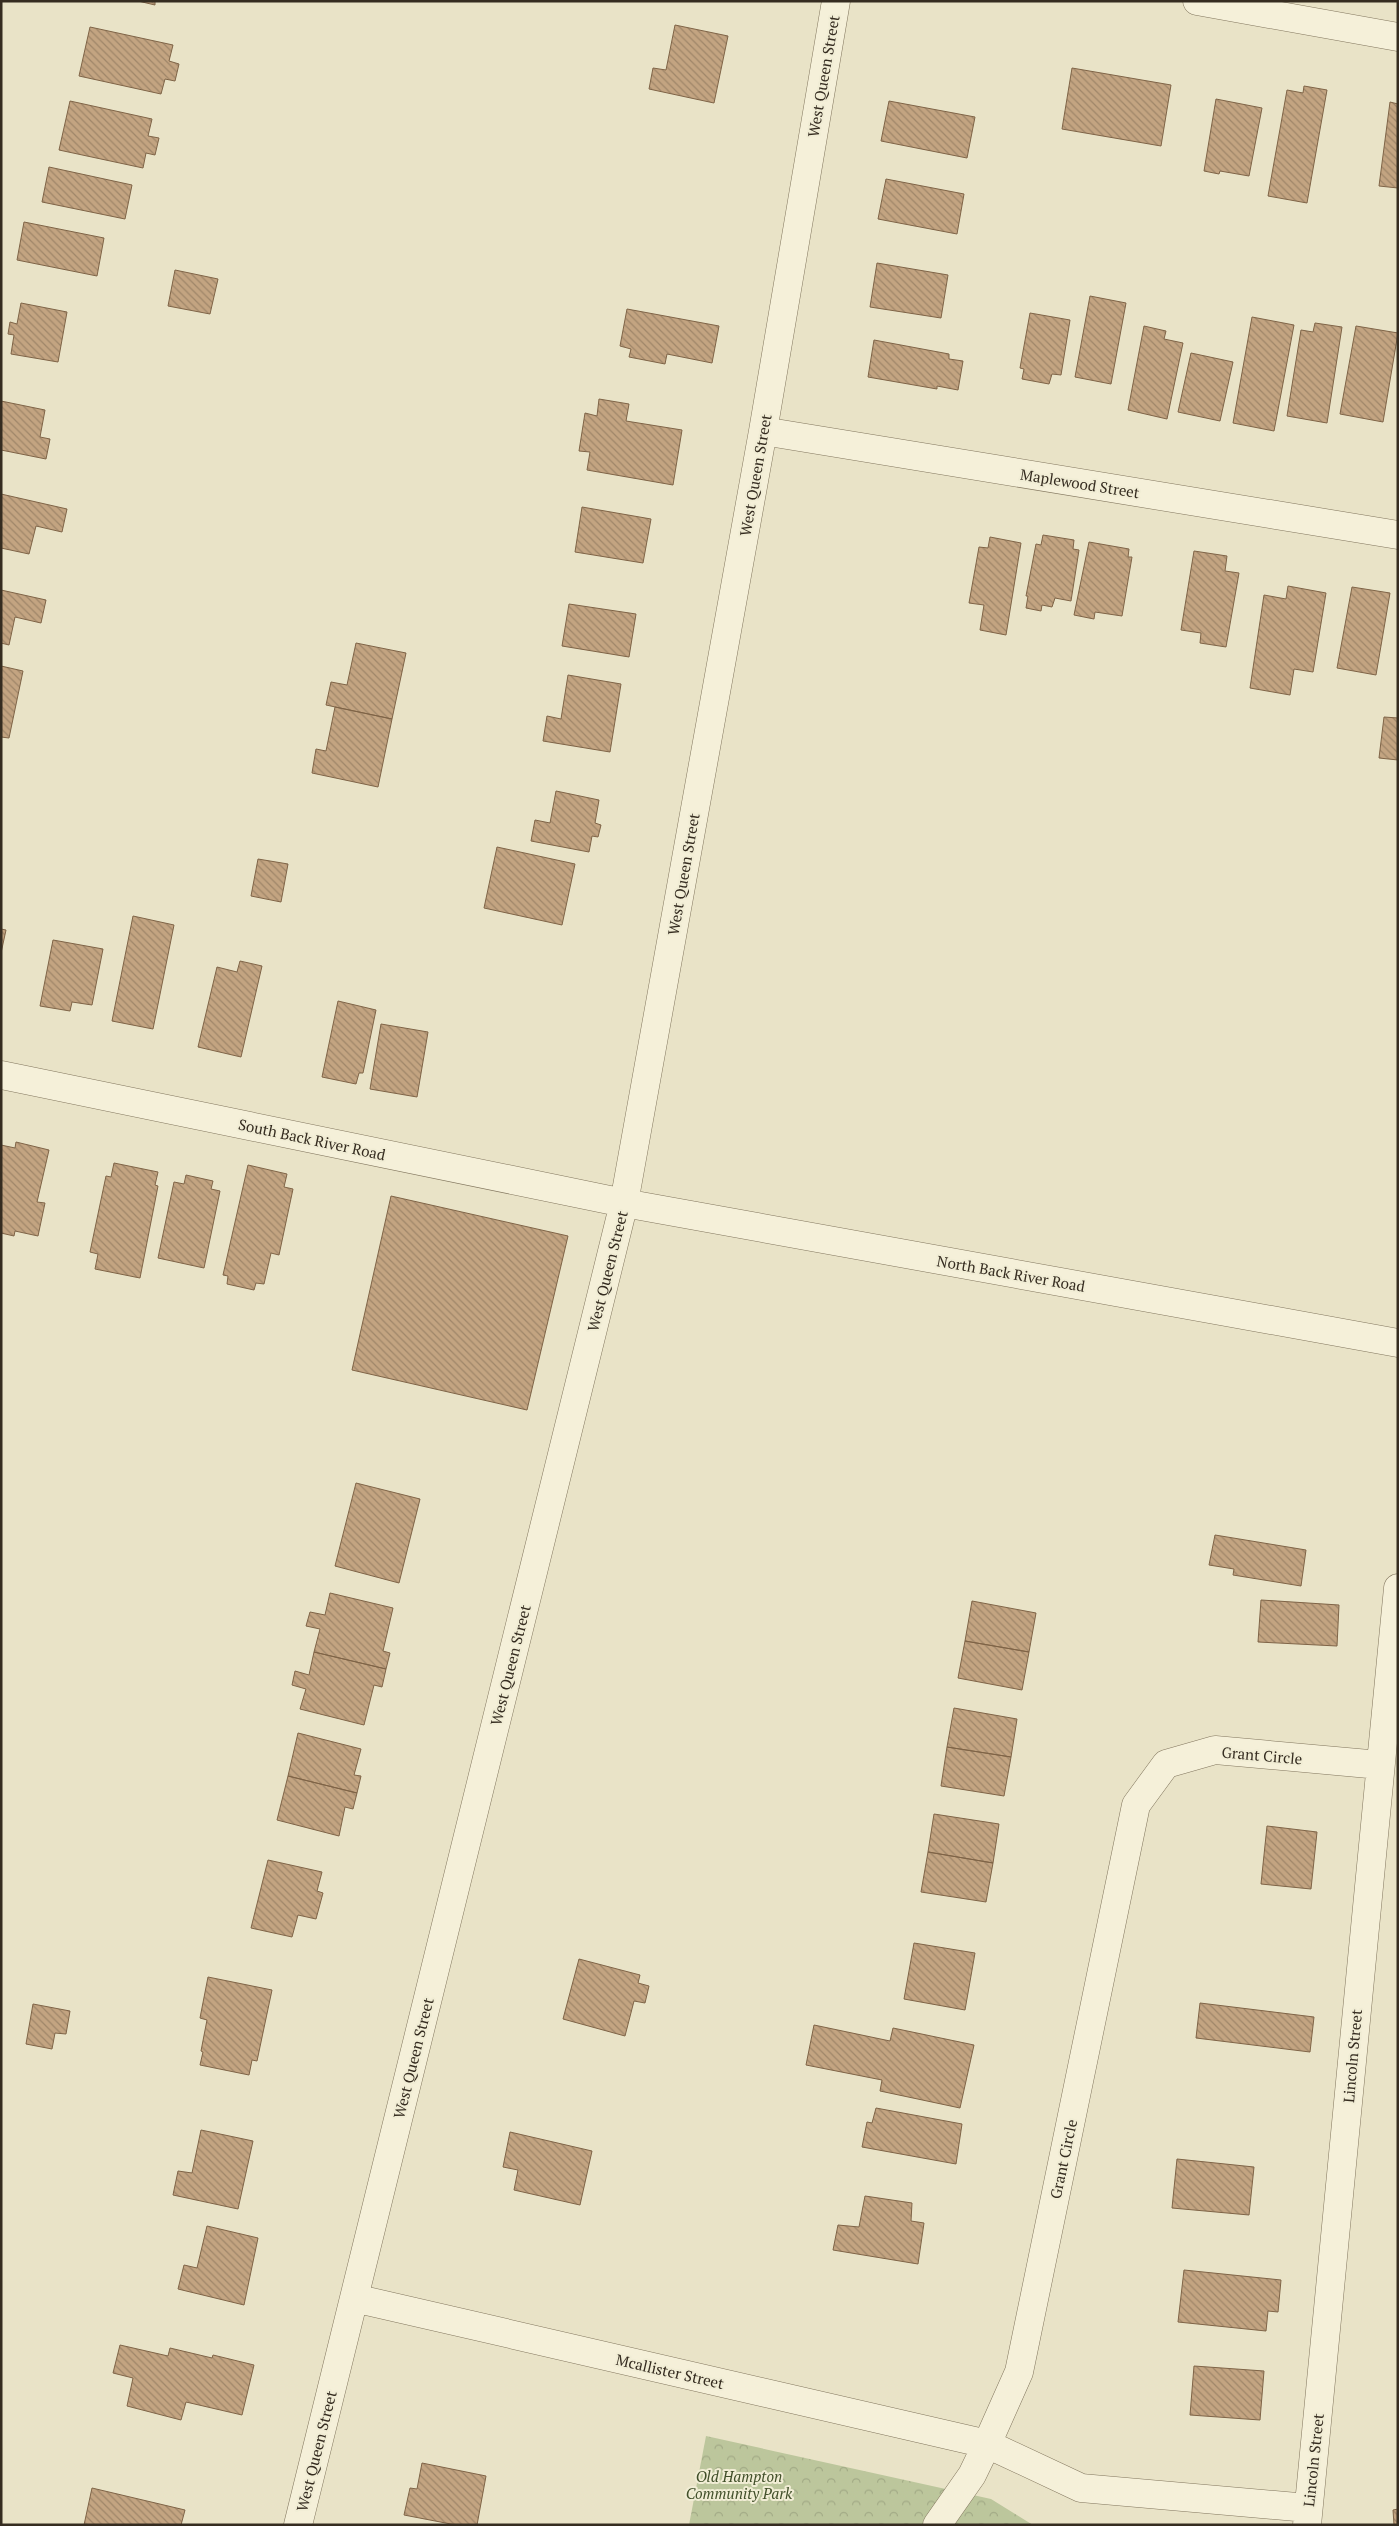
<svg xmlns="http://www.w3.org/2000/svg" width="1399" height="2526" font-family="'PT Serif',serif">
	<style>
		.forest { fill: url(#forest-crowns) }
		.building { fill: url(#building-back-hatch); stroke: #7f6447 }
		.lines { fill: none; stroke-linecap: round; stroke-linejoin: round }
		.minor-casing { stroke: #82765e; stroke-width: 29 }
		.minor { stroke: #f5f0d9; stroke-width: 28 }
		.labels { text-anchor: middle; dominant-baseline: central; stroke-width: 4; stroke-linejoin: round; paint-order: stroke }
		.street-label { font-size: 15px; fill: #352c20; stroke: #f1edd5 }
		.park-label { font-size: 15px; font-style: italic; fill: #414f29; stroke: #f1edd5 }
	</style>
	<defs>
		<pattern id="forest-crowns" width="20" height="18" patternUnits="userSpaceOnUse" patternTransform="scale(1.25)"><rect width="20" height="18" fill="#bcc69c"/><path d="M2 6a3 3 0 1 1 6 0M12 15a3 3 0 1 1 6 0" fill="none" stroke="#a2aa86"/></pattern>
		<pattern id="building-back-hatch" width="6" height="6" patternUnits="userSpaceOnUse" patternTransform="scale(1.25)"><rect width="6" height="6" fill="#c3a481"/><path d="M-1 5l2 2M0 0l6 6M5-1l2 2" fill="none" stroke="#9f8669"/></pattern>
	</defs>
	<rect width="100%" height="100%" fill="#e9e3c7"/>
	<!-- forest -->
	<path class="forest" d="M706,2436L991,2499L1033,2525H689Z"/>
	<!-- building -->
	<path class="building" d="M138,1H155V5Z
		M675,25L728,36L714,103L649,89L653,68L666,70Z
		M90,27L173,45L169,61L179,64L175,81L165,79L161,94L79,76Z
		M1072,68L1171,85L1161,146L1062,129Z
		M1304,86L1327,90L1307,203L1268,196L1287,90L1303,93Z
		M1216,99L1262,108L1249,176L1220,171L1219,174L1204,171Z
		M70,101L152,119L148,136L159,138L155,155L146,153L143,168L59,150Z
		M889,101L975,117L967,158L881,141Z
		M1390,102L1398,104V188L1379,186Z
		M49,167L132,185L125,219L42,202Z
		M886,179L964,194L957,234L878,219Z
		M24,222L104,238L97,276L17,260Z
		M877,263L948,275L941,318L870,307Z
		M175,270L218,279L210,314L168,306Z
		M1090,296L1126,303L1111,384L1075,377Z
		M21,303L67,312L58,362L11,354L14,335L8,334L10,322L17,324Z
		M627,309L719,326L712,363L667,354L665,364L629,357L631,349L620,346Z
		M1030,313L1070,320L1061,375L1052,374L1049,384L1022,379L1024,369L1020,368Z
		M1252,317L1294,325L1274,431L1233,423Z
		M1315,323L1342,327L1327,423L1287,416L1301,330L1313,332Z
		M1144,326L1166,331L1164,339L1183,343L1167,419L1128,410Z
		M1356,326L1398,333L1383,422L1340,414Z
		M874,340L949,354V359L963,361L958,390L937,386V389L868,377Z
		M1191,353L1233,362L1220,421L1178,412Z
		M599,399L629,404L626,421L682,430L673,485L587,470L590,452L579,451L585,413L597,416Z
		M1,401L45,410L40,437L50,439L46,459L1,450Z
		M1,494L67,509L62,532L36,526L29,554L1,548Z
		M582,507L651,519L643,563L575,552Z
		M1043,535L1074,540L1073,549L1079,550L1071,601L1055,598L1052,607L1042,605L1041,611L1026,608L1028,596H1026L1036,544L1041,545Z
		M990,537L1021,543L1006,635L980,630L984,605L969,603L979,547L988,548Z
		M1089,542L1129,549L1128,557H1132L1122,616L1095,612L1094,619L1074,615Z
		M1194,551L1227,556L1225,571L1239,573L1226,647L1200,643L1201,633L1181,630Z
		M1288,586L1326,593L1313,672L1294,669L1290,695L1250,688L1264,595L1286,599Z
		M1352,587L1390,593L1376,675L1337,668Z
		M1,590L46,600L41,623L15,617L9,645L1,643Z
		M569,604L636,614L629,657L562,646Z
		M356,643L406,653L392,719L326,705L331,682L347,685Z
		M1,666L23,671L9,738L1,737Z
		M568,675L621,684L610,752L543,741L547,716L561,719Z
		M335,707L392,719L378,787L312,773L316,749L326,751Z
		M1384,717L1398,718V760L1379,758Z
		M556,791L599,800L595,823L601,825L598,837L592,836L589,852L531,841L535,820L550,823Z
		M497,847L575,864L562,925L484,908Z
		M258,859L288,864L281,902L251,896Z
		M133,916L174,925L153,1029L112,1021Z
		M1,929L6,930L1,953Z
		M53,940L103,949L92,1005L72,1002L70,1011L40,1006Z
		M240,961L262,966L241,1057L198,1047L217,967L237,972Z
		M338,1001L376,1010L363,1073H359L356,1084L322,1077Z
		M381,1024L428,1032L417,1097L370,1089Z
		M16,1142L49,1150L37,1202L45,1203L38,1236L15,1231L14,1236L1,1233V1145L15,1148Z
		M114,1163L158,1172L155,1185L158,1186L140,1278L95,1269L98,1254L90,1252L106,1176L111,1177Z
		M248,1165L287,1174L284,1187L293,1189L279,1255L271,1253L264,1284L256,1283L254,1290L227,1284L228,1276L223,1275Z
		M186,1175L213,1181L211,1189L220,1191L204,1268L158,1258L174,1182L184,1184Z
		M391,1196L568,1236L527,1410L352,1370Z
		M356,1483L420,1499L399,1583L335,1566Z
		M1215,1535L1306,1550L1301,1586L1233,1575L1234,1569L1209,1565Z
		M330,1593L393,1608L383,1651L390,1653L386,1669L314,1652L320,1629L306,1626L310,1612L325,1615Z
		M1261,1600L1339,1605L1337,1646L1258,1642Z
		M972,1601L1036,1613L1029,1652L965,1641Z
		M965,1641L1029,1652L1022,1690L958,1678Z
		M314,1652L386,1669L382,1687L374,1685L364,1725L300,1709L306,1689L292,1685L295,1671L309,1675Z
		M954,1708L1017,1719L1011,1757L947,1747Z
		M298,1733L361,1749L354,1775L361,1776L357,1793L288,1776Z
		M947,1747L1011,1757L1004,1796L941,1786Z
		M288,1776L357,1793L353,1809L345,1807L339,1836L277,1820Z
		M934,1814L999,1824L993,1863L928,1852Z
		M1267,1826L1317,1832L1311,1889L1261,1884Z
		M928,1852L993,1863L986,1902L921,1892Z
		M268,1860L322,1872L317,1891L323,1893L316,1919L298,1915L292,1937L251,1928Z
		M914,1943L975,1953L965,2010L904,1999Z
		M579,1959L640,1975L638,1983L649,1986L645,2003L634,2001L625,2036L563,2019Z
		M208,1977L272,1990L257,2061L252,2060L249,2075L200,2065L203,2052L201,2051L207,2020L200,2018Z
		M1200,2003L1314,2017L1310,2052L1196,2038Z
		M33,2004L70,2011L66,2034L55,2033L52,2049L26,2044Z
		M814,2025L890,2041L893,2028L974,2045L960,2108L880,2091L882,2080L806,2065Z
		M876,2108L962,2124L956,2164L862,2147L867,2122L872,2123Z
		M201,2130L253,2141L238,2209L173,2195L178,2171L192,2173Z
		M510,2132L592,2151L580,2205L514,2190L518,2170L503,2167Z
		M1177,2159L1254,2167L1249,2215L1172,2208Z
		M865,2196L912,2203L911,2221L924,2223L918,2264L833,2250L838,2225L859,2227Z
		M207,2226L258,2238L244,2305L178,2289L184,2265L197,2268Z
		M1184,2270L1281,2280L1278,2312L1268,2311L1266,2331L1178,2322Z
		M120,2345L168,2356L170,2348L212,2358L213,2355L254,2365L242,2415L186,2402L181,2420L127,2406L133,2378L113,2373Z
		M1194,2366L1264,2371L1260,2420L1190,2415Z
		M422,2463L486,2476L477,2525H456L404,2515L410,2488L417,2489Z
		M92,2488L185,2510L181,2525H84Z
		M1398,2509V2525H1394L1393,2510Z"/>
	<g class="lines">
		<defs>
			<path id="minor" d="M1197,1L1398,37
				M763,431L1398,535
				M1,1075L624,1203L1398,1343
				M354,2298L987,2444L972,2475L937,2525
				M1308,2508L1081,2488L987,2444L1019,2372L1136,1805L1166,1764L1215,1750L1380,1765
				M298,2525L624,1203L763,431L836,1
				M1307,2525L1398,1588"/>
		</defs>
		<!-- minor casing -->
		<use href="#minor" class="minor-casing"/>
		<!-- minor -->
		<use href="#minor" class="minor"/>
	</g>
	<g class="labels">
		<!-- street labels -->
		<g class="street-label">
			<text transform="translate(823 76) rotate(-80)">West Queen Street</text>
			<text transform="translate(755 475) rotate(-80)">West Queen Street</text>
			<text transform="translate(1080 483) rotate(9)">Maplewood Street</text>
			<text transform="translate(683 874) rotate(-80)">West Queen Street</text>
			<text transform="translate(312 1139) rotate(12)">South Back River Road</text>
			<text transform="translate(607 1271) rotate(-76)">West Queen Street</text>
			<text transform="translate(1011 1273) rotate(10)">North Back River Road</text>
			<text transform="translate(510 1665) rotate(-76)">West Queen Street</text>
			<text transform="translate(1262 1755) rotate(5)">Grant Circle</text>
			<text transform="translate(1352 2056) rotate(-85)">Lincoln Street</text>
			<text transform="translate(413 2058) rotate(-76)">West Queen Street</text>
			<text transform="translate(1063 2159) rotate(-78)">Grant Circle</text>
			<text transform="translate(670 2371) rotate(13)">Mcallister Street</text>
			<text transform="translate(316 2451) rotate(-76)">West Queen Street</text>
			<text transform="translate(1313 2460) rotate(-84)">Lincoln Street</text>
		</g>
		<!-- park labels -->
		<g class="park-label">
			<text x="739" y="2476">Old Hampton<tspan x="739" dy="17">Community Park</tspan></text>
		</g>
	</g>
	<!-- border -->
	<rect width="1399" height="2526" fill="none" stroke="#352c20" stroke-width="5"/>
</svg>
